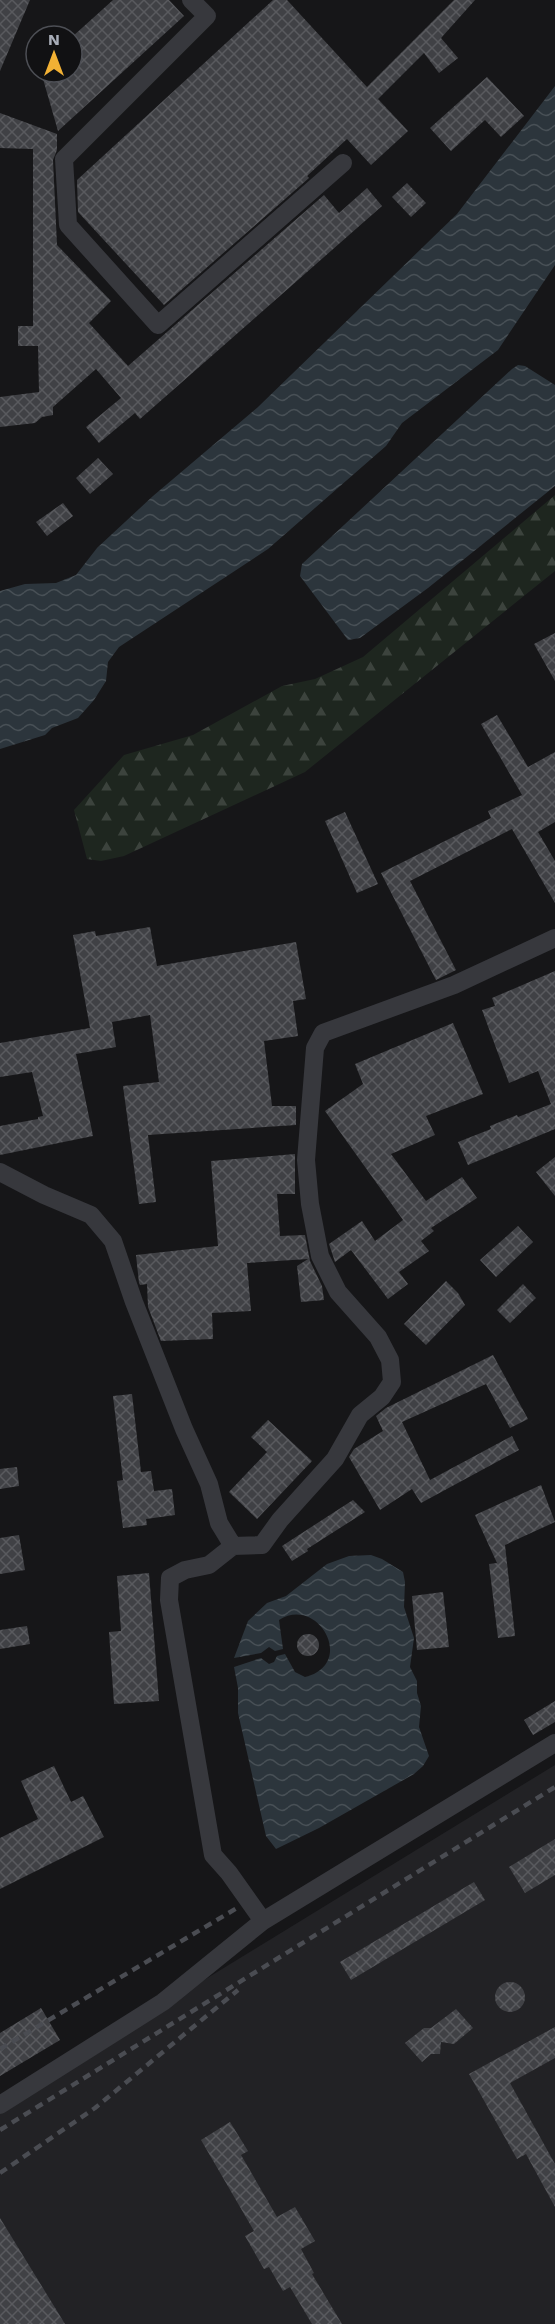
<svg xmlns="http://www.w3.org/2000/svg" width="555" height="2324" font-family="'Work Sans',sans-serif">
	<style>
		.built { fill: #222225 }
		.forest { fill: url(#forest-firs) }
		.water { fill: url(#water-waves) }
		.building { fill: url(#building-cross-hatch) }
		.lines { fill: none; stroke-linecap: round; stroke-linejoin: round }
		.street { stroke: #37383d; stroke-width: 18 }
		.rail { stroke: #4a4c52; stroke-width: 4.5; stroke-dasharray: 8 6; stroke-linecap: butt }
	</style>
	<defs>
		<pattern id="forest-firs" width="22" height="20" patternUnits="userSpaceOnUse" patternTransform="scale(1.5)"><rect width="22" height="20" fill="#1e261f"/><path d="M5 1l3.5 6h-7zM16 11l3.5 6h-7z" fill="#3c433d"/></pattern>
		<pattern id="water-waves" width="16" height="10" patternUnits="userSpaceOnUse" patternTransform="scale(1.5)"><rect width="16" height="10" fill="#2c353c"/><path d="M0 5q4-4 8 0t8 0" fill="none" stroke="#485056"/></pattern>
		<pattern id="building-cross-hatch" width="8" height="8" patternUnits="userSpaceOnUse" patternTransform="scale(1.5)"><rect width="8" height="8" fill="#404145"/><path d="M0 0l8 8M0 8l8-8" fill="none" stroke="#595a5e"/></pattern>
	</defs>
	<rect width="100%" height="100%" fill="#161618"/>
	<!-- built -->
	<path class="built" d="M555,1765V2324H0V2105Z"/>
	<!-- forest -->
	<path class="forest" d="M555,495V571L305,772L124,856L101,861L87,859L74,810L124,755L193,735L282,686L315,679L363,657Z"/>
	<!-- water -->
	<path class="water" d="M555,86V265L498,350L402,423L386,446L268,549L119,647L108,662L106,681L94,700L78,718L52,728L45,735L0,749V591L25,584L56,583L76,575L97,548L153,496L258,407L457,214Z
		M518,365L525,366L555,385V486L428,588L360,638L348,640L300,576L302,564L512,369Z
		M371,1555L382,1559L403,1572L405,1582L404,1607L414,1638L410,1667L417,1681V1693L421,1706L419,1727L429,1756L423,1766L414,1774L319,1828L276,1849L266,1836L238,1713V1688L234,1667L261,1658L269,1664L274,1662L277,1656L285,1654L295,1672L305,1677C357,1664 318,1595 279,1620L283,1649L275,1651L269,1647L261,1653L234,1658L248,1621L267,1603L286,1596L327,1564L349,1556Z"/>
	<!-- building -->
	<path class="building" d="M0,0H30L0,71Z
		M113,0H169L184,16L58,131L41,72H72V37Z
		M273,0H287L367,87L454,0H475L441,38L458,58L439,73L424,53L378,99L408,131L371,165L347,139L307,176L309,178L164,305L78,212L77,180Z
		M487,77L524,116L501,137L485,120L451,151L430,128Z
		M0,113L57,134V150L53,160L57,245L111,301L89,323L128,366L324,195L339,213L367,188L382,206L140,419L135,413L99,443L86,427L121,398L96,369L53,407V415L42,417L35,423L0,427V397L39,392L38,346H18V326H33V149L0,148Z
		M407,183L426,203L411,217L392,197Z
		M98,458L113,474L90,494L76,478Z
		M63,503L73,516L47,536L36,522Z
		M555,633V681L534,644Z
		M497,715L528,767L555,752V822L538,832L555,861V903L512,829L410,881L456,970L436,980L381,873L491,818L488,811L522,795L481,724Z
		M345,812L378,884L357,893L325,821Z
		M150,927L157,966L296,942L306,999L293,1001L298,1036L264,1041L272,1106H296V1125L148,1135L156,1202L139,1204L123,1086L159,1082L150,1015L112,1022L116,1047L76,1054L93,1136L0,1155V1126L38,1119V1117L43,1116L32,1072L0,1077V1043L90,1028L73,935L95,931L96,936Z
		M555,971V1129L468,1165L458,1142L491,1129L490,1126L517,1115L518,1117L551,1104L538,1071L509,1083L482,1010L495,1006L492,998Z
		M453,1023L483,1094L426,1116L435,1135L391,1154L426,1201L462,1177L477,1198L431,1228L434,1231L421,1241L429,1251L399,1272L408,1284L388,1299L351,1250L335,1262L329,1244L362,1221L375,1241L403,1220L325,1111L363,1084L355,1064Z
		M295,1154V1194H277L280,1236L305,1235L310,1261L322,1286L324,1300L301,1302L297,1266L308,1259L247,1263L251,1311L212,1313L213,1339L161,1341L148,1307L147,1284L140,1285L139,1283L136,1255L218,1246L211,1161Z
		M555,1157V1196L536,1172Z
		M518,1226L533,1242L496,1277L480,1260Z
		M446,1281L458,1293L465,1305L426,1345L404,1324Z
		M523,1284L536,1298L510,1323L497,1310Z
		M493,1355L528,1419L510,1428L486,1384L402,1422L430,1480L512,1436L519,1450L421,1503L412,1489L380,1510L349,1457L354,1449L383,1431L376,1416L386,1408Z
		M132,1394L141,1472L151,1471L154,1491L172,1489L175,1515L146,1519L147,1525L123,1528L117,1481L123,1480L113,1396Z
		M268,1420L312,1461L257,1519L229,1492L267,1452L251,1437Z
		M17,1467L19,1486L0,1489V1469Z
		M541,1485L555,1522L505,1545L515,1636L498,1638L489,1564L497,1563L475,1515Z
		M353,1500L365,1512L307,1549L308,1551L292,1561L282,1546Z
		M19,1535L25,1570L0,1574V1538Z
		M149,1573L159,1701L114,1704L109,1632L121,1631L117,1576Z
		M443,1592L449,1647L417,1650L412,1596Z
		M27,1626L30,1644L0,1649V1630Z
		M297 1645a11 11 0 1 1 22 0a11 11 0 1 1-22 0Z
		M555,1701V1722L533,1735L524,1720Z
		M54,1766L71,1802L83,1796L104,1837L0,1889V1838L38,1819L21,1781Z
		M555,1839V1875L525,1893L509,1867Z
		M474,1882L485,1900L351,1980L340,1962Z
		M495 1997a15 15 0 1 1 30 0a15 15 0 1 1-30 0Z
		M41,2008L60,2040L0,2076V2033Z
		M456,2009L473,2028L454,2044L441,2042L440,2054H431L422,2062L405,2043L424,2028H431Z
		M555,2027V2058L510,2083L555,2164V2207L526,2154L517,2159L469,2074Z
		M230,2122L248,2151L241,2155L277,2217L295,2207L315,2241L301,2249L314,2273L312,2274L342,2324H312L290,2287L283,2291L269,2267L264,2269L245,2236L254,2231L201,2140Z
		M0,2218L65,2324H0Z"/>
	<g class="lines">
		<!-- street -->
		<path class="street" d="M191,0L207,16L64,159L68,225L158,325L343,163
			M0,1172L44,1195L91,1215L113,1241L134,1302L184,1429L209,1484L219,1523L233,1546L209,1565L185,1570L170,1578L169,1600L213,1855L229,1873L263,1921
			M233,1546L262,1545L280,1520L335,1459L360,1415L382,1397L392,1382L390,1360L378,1337L338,1292L320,1256L310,1204L306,1160L315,1048L323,1033L454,985L555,938
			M0,2105L163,2002L263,1921L555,1743"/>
		<!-- rail -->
		<path class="rail" d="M0,2049L237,1908
			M0,2130L555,1787
			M0,2173L95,2108L238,1990"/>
	</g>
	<!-- north arrow -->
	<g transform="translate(54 54)"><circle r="28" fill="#111113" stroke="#4d4f55" stroke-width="1.5"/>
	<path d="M0-4.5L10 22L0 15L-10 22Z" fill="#f2b134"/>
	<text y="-9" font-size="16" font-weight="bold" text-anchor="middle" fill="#a8adb8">N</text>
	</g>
</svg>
